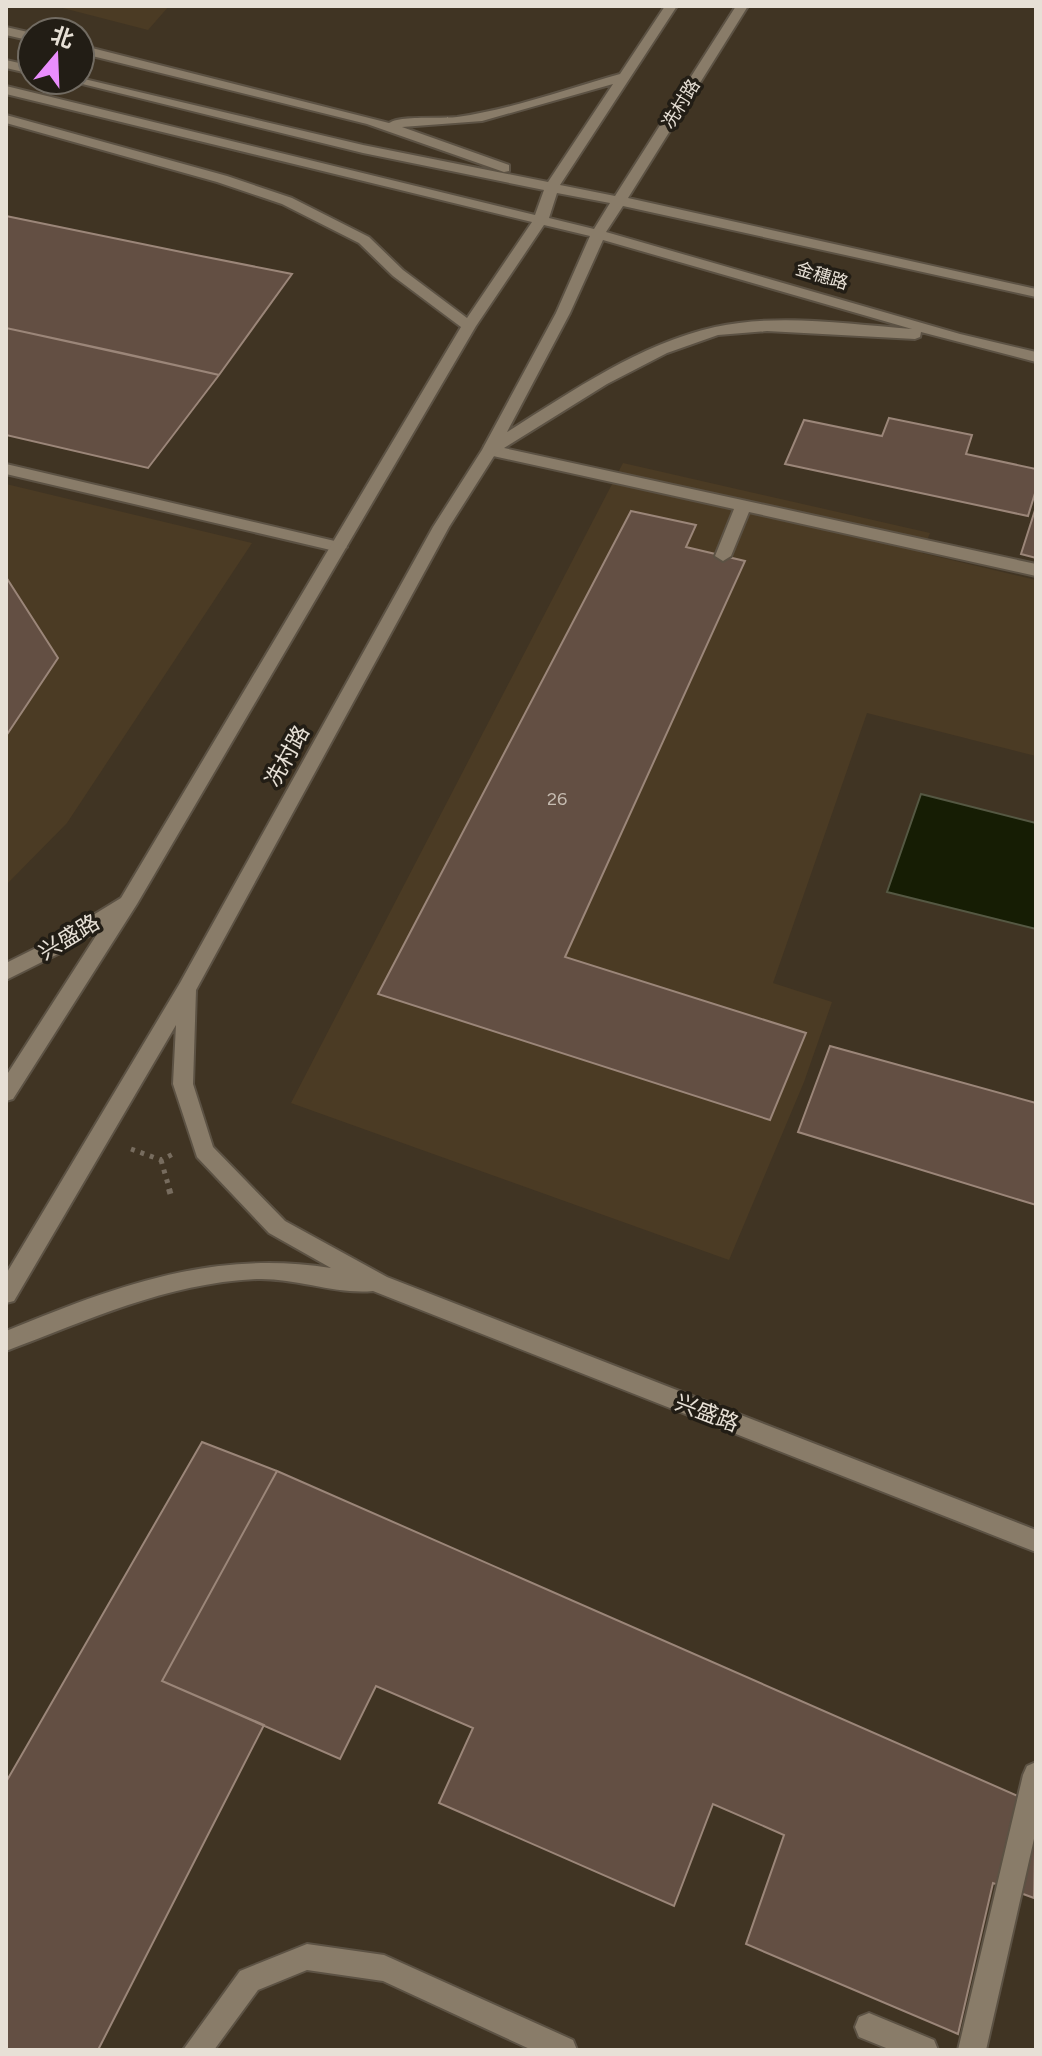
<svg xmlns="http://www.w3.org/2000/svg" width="1042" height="2056" font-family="Figtree,'Noto Sans SC',sans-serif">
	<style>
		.built { fill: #4b3b24 }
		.water { fill: #161d04; stroke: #555843; stroke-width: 2 }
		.building { fill: #634f43; stroke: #9b8679; stroke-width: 2 }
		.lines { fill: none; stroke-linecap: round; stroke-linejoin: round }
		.lane-casing { stroke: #5c5244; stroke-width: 4 }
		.secondary-casing { stroke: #5c5244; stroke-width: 4 }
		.path-far1 { stroke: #776c5e; stroke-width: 5; stroke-dasharray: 4 6; stroke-linecap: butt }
		.path { stroke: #776c5e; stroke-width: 6; stroke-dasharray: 5 7; stroke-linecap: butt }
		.lane { fill: #897c69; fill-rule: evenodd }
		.secondary { fill: #897c69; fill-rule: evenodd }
		.labels { text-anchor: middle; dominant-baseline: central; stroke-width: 7; stroke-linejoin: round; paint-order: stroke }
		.far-street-label { font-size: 18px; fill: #e7e0d6; stroke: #221d15 }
		.number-label { font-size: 18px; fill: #c6bcb1 }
		.street-label { font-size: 22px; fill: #e7e0d6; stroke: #221d15 }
	</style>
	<rect width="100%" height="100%" fill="#403423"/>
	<!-- built -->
	<path class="built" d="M55,6H169L148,30Z
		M623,463L930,533L922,553L1036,580V756L867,713L773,983L832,1002L804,1082L729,1260L291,1103Z
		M6,484L252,543L67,823L6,885Z"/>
	<!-- water -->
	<path class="water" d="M921,794L1036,823V929L887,892Z"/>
	<!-- building -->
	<path class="building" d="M6,216L196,255L292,274L219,375L6,328Z
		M6,328L122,353L219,375L148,468L6,435Z
		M889,418L972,435L966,454L1036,469V490L1028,516L785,464L804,420L882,436Z
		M1036,507V558L1021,554Z
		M631,511L696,525L686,547L745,561L565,957L806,1033L770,1120L378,994Z
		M6,577L58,658L6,736Z
		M830,1046L1036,1103V1205L798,1132Z
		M202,1442L277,1471L162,1681L264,1725L98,2050H6V1782Z
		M277,1471L1036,1804L1034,1898L993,1883L958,2034L746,1944L784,1835L713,1804L674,1906L439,1803L473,1728L376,1686L340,1759L162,1681Z"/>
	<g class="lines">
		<defs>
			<path id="lane" d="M490,445L1036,564V576L749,512L731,556L723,561L715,556L734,509L484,454V446Z
				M6,464L339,542L347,547L339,552L6,474Z
				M1036,1762V1830L986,2050H958L1023,1775L1027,1766Z
				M307,1944L384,1955L573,2040L577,2050H532L383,1981L307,1970L258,1990L214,2050H183L240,1971Z
				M869,2013L934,2040L938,2050H891L859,2037L855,2027L859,2017Z"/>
			<path id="secondary" d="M665,6H677L560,185L615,196L736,6H748L628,198L1036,289V297L623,206L606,232L960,334L1036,352V362L921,332L920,337L915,339L767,331L718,335L667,353L607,384L496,453L449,527L196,990L193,1084L213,1147L285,1221L387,1277L1036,1530V1552L373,1291C338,1295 296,1278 258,1279C167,1283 89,1320 6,1351V1331C114,1287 212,1249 331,1268L269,1233L197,1157L173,1084L176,1025L14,1301L6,1303V1274L180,983L433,527L482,450L556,313L590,236L544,225L476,326L137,904L13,1099L6,1101V1076L101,928L68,949L6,980V963L54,939L121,898L461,327L393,276L359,243L282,204L217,182L6,123V115L227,176L292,198L369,237L403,270L467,318L532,222L6,94V86L535,215L544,190L363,153L66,80L80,78L363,145L548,182L613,84L482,121L402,127L509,165V171L504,172L367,124L80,53V45L389,123C401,115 440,119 457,117C513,109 566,89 620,74ZM557,193L610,203L594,229L549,218ZM603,240L912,329C848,324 778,313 715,327C639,344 573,391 507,432L570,313Z
				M6,27L32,33V41L6,35Z
				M6,60L32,66V74L6,68Z"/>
		</defs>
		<!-- lane casing -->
		<use href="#lane" class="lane-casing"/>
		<!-- secondary casing -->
		<use href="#secondary" class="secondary-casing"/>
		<!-- path-far1 -->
		<path class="path-far1" d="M131,1149L161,1160L173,1154
			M161,1160L170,1191"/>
		<!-- path -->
		<path class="path" d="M169,1189L172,1199"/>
		<!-- lane -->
		<use href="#lane" class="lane"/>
		<!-- secondary -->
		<use href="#secondary" class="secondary"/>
	</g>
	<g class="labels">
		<!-- far-street labels -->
		<g class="far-street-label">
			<text transform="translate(681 104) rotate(-58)">冼村路</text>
			<text transform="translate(822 276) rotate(17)">金穗路</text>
		</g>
		<!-- number labels -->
		<g class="number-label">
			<text x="557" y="799">26</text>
		</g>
		<!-- street labels -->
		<g class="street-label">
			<text transform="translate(287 756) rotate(-61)">冼村路</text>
			<text transform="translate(69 937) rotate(-31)">兴盛路</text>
			<text transform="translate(707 1413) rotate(21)">兴盛路</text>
		</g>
	</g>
	<!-- border -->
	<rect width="1042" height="2056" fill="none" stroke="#e7e0d6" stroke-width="16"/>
	<!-- north arrow -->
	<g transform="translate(56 56) rotate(19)"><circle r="38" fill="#221d15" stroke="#716b62" stroke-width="2"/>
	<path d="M0-6L14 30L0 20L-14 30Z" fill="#ea8dfd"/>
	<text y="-12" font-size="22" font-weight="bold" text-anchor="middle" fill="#e7e0d6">北</text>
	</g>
</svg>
